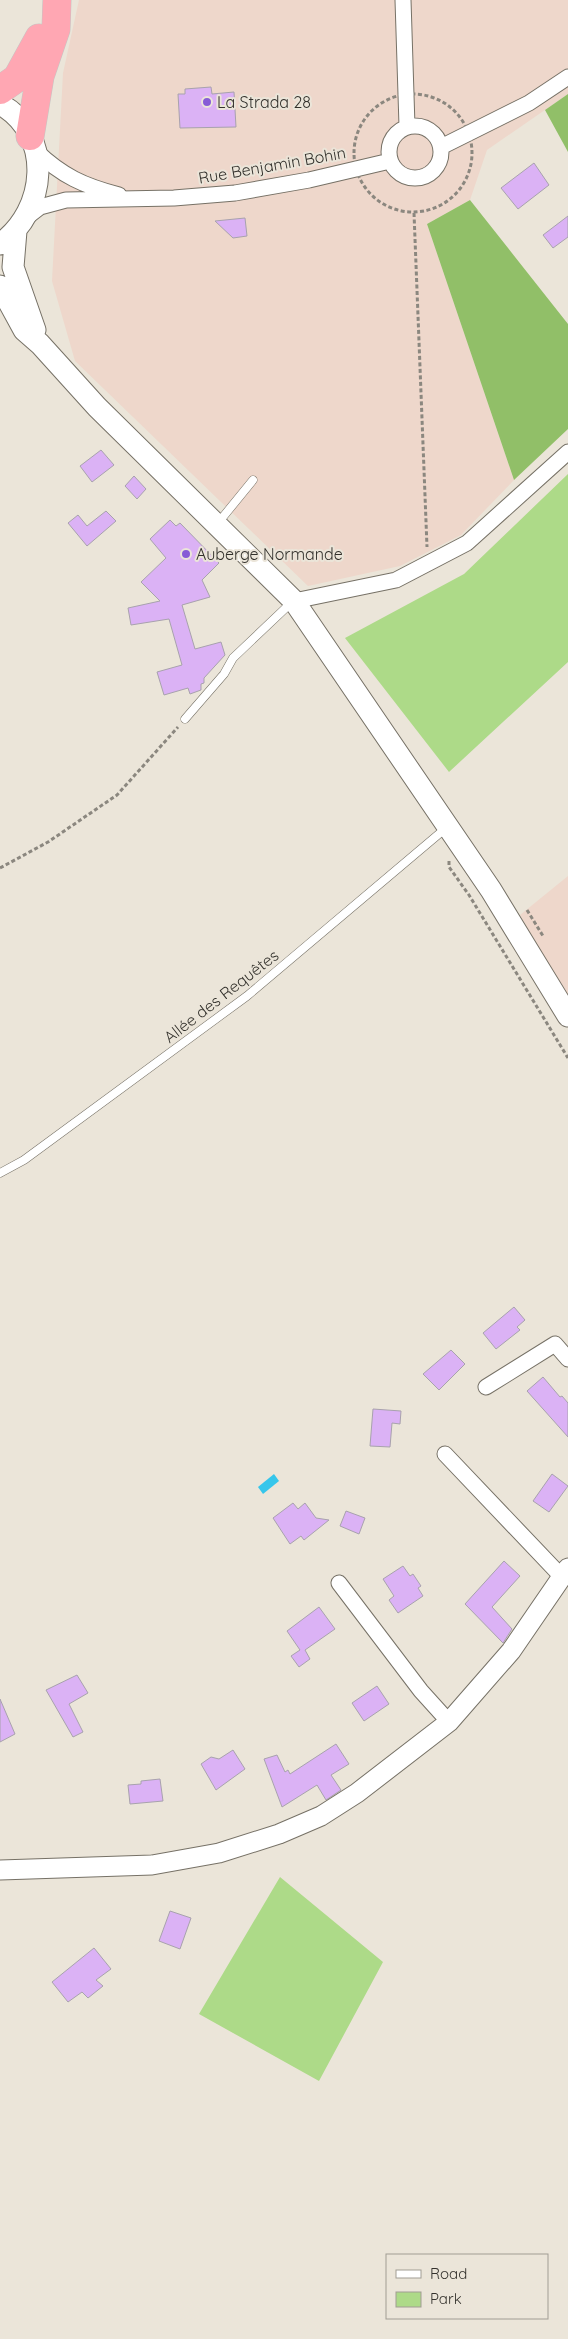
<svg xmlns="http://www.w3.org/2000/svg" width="568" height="2339" font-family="Quicksand,sans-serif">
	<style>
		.industrial { fill: #eed7cb }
		.green { fill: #adda88 }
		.forest { fill: #91bf68 }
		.water { fill: #36c6eb }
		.building { fill: #dbb2f5; stroke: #a8a2ad }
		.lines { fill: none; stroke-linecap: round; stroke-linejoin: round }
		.service-casing { stroke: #767166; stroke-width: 9 }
		.minor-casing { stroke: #767166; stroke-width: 17 }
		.tertiary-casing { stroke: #767166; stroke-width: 21 }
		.secondary-casing { stroke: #767166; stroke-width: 23 }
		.motorway-casing { stroke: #c6c5c4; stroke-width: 29 }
		.path { stroke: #8b877f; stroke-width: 3; stroke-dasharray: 4 2.5; stroke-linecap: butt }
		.service { stroke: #fff; stroke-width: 8 }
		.minor { stroke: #fff; stroke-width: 15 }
		.tertiary { stroke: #fff; stroke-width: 19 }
		.secondary { stroke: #fff; stroke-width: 21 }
		.motorway { stroke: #ffa7b3; stroke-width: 28 }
		.poi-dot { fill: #875cd6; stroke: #ebe5d9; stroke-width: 2 }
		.labels { text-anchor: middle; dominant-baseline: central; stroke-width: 4; stroke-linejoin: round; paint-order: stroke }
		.poi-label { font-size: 16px; fill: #33312c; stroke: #ebe5d9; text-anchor: start }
		.street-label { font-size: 16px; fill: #33312c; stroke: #ebe5d9 }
	</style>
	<rect width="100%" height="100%" fill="#ebe5d9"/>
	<!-- industrial -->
	<path class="industrial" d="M79,0H568V94L487,150L470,200L427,224L514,480L461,535L400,566L308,586L75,361L52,281L63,73Z
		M568,876V999L520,915Z"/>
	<!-- green -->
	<path class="green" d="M568,474V662L449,772L345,638L464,574Z
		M280,1877L383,1962L319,2081L199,2014Z"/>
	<!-- forest -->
	<path class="forest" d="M568,94V152L545,110Z
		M470,200L568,324V429L514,480L427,224Z"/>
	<!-- water -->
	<path class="water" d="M274,1474L279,1481L263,1494L258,1487Z"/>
	<!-- building -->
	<path class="building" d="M211,87L212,94L234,92L236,127L180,128L178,94H185V89Z
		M534,163L549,185L518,209L501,188Z
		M568,216V237L553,248L543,235Z
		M245,218L247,236L233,238L215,221Z
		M101,450L114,465L92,482L80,466Z
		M134,476L146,489L137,499L125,486Z
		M106,511L116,521L87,546L68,523L78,515L87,526Z
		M170,520L176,526L180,523L219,563L202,580L210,597L182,605L195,649L221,642L225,655L204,678V683L201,684V690L190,694L188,688L164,695L157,672L182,665L169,619L131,625L128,608L160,601L141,582L166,558L150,539Z
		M514,1307L525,1320L517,1327L520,1330L496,1349L483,1333Z
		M451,1350L465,1364L439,1390L423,1374Z
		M543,1377L560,1397L562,1396L568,1403V1437L527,1391Z
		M373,1409L401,1411L400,1424L392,1423L390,1447L370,1446Z
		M552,1474L568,1486L549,1512L533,1501Z
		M293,1503L298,1509L305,1503L316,1518L329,1520L304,1540L301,1536L290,1544L273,1518Z
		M346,1511L365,1518L359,1534L340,1526Z
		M504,1561L520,1576L492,1607L512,1629L503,1643L465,1604Z
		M403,1566L410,1576L413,1574L421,1586L418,1588L423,1596L398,1613L389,1600L394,1596L383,1579Z
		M319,1607L335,1629L305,1650L310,1659L299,1667L291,1656L300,1650L287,1631Z
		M77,1675L88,1693L69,1704L83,1732L73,1737L46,1690Z
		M377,1686L389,1704L364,1721L352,1703Z
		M0,1699L15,1734L0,1742Z
		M336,1744L349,1764L331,1775L341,1790L326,1800L317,1785L282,1807L264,1759L277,1755L285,1772L288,1770L290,1774Z
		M233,1750L245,1769L216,1790L201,1764L211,1757L219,1759Z
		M160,1779L163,1801L130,1804L128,1785L141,1784V1781Z
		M170,1911L191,1918L180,1949L159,1941Z
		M94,1948L111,1969L96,1980L103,1986L88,1998L82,1992L68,2002L52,1982Z"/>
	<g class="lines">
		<defs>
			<path id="service" d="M218,523L253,480
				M185,719L224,674L233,658L292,602
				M0,1173L24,1160L247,996L446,828"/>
			<path id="minor" d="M403,0L407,126
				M389 152a26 26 0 1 1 52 0a26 26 0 1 1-52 0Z
				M441,147L529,103L568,77
				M36,151C62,176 84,186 119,195
				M27,217L40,207L66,200L174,198L235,193L309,180L390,161
				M294,601L396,580L467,543L568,452
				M486,1387L555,1344L568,1359
				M445,1454L562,1577
				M339,1583L421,1691L449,1722"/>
			<path id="tertiary" d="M0,1870L152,1865L219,1853L279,1834L321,1816L357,1793L449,1722L511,1651L568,1568"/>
			<path id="secondary" d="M0,104C54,134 47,211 0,244
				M16,231L13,267L35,330
				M0,286L24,330L40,344L97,407L294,601L491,890L568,1016"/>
			<path id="motorway" d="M0,90L17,78L39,38
				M30,136L40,76L56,29L57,0"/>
		</defs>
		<!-- service casing -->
		<use href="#service" class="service-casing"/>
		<!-- minor casing -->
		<use href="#minor" class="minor-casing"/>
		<!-- tertiary casing -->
		<use href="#tertiary" class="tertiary-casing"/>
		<!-- secondary casing -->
		<use href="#secondary" class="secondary-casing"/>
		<!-- motorway casing -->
		<use href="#motorway" class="motorway-casing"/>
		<!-- path -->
		<path class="path" d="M354 153a59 59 0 1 1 118 0a59 59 0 1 1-118 0Z
			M414,213L427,547
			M449,861V867L469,895L568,1058
			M0,868L48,842L117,795L178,727
			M527,910L543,936"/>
		<!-- service -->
		<use href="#service" class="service"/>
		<!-- minor -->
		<use href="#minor" class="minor"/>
		<!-- tertiary -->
		<use href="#tertiary" class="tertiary"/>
		<!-- secondary -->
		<use href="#secondary" class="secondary"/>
		<!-- motorway -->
		<use href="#motorway" class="motorway"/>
	</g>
	<!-- markers -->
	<g class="poi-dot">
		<circle cx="207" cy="102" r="5"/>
		<circle cx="186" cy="554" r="5"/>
	</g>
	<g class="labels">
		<!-- poi labels -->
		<g class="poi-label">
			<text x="217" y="102">La Strada 28</text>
			<text x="196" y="554">Auberge Normande</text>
		</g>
		<!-- street labels -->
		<g class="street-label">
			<text transform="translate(272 165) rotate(-10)">Rue Benjamin Bohin</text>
			<text transform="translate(221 996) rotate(-38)">Allée des Requêtes</text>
		</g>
	</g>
	<!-- legend -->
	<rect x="386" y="2254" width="162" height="65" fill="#ebe5d9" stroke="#a19d94"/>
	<rect x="396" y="2270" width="25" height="8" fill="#ffffff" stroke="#a19d94"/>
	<text x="430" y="2279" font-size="15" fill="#33312c">Road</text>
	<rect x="396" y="2292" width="25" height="15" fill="#adda88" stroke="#a19d94"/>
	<text x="430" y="2304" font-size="15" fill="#33312c">Park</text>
</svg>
